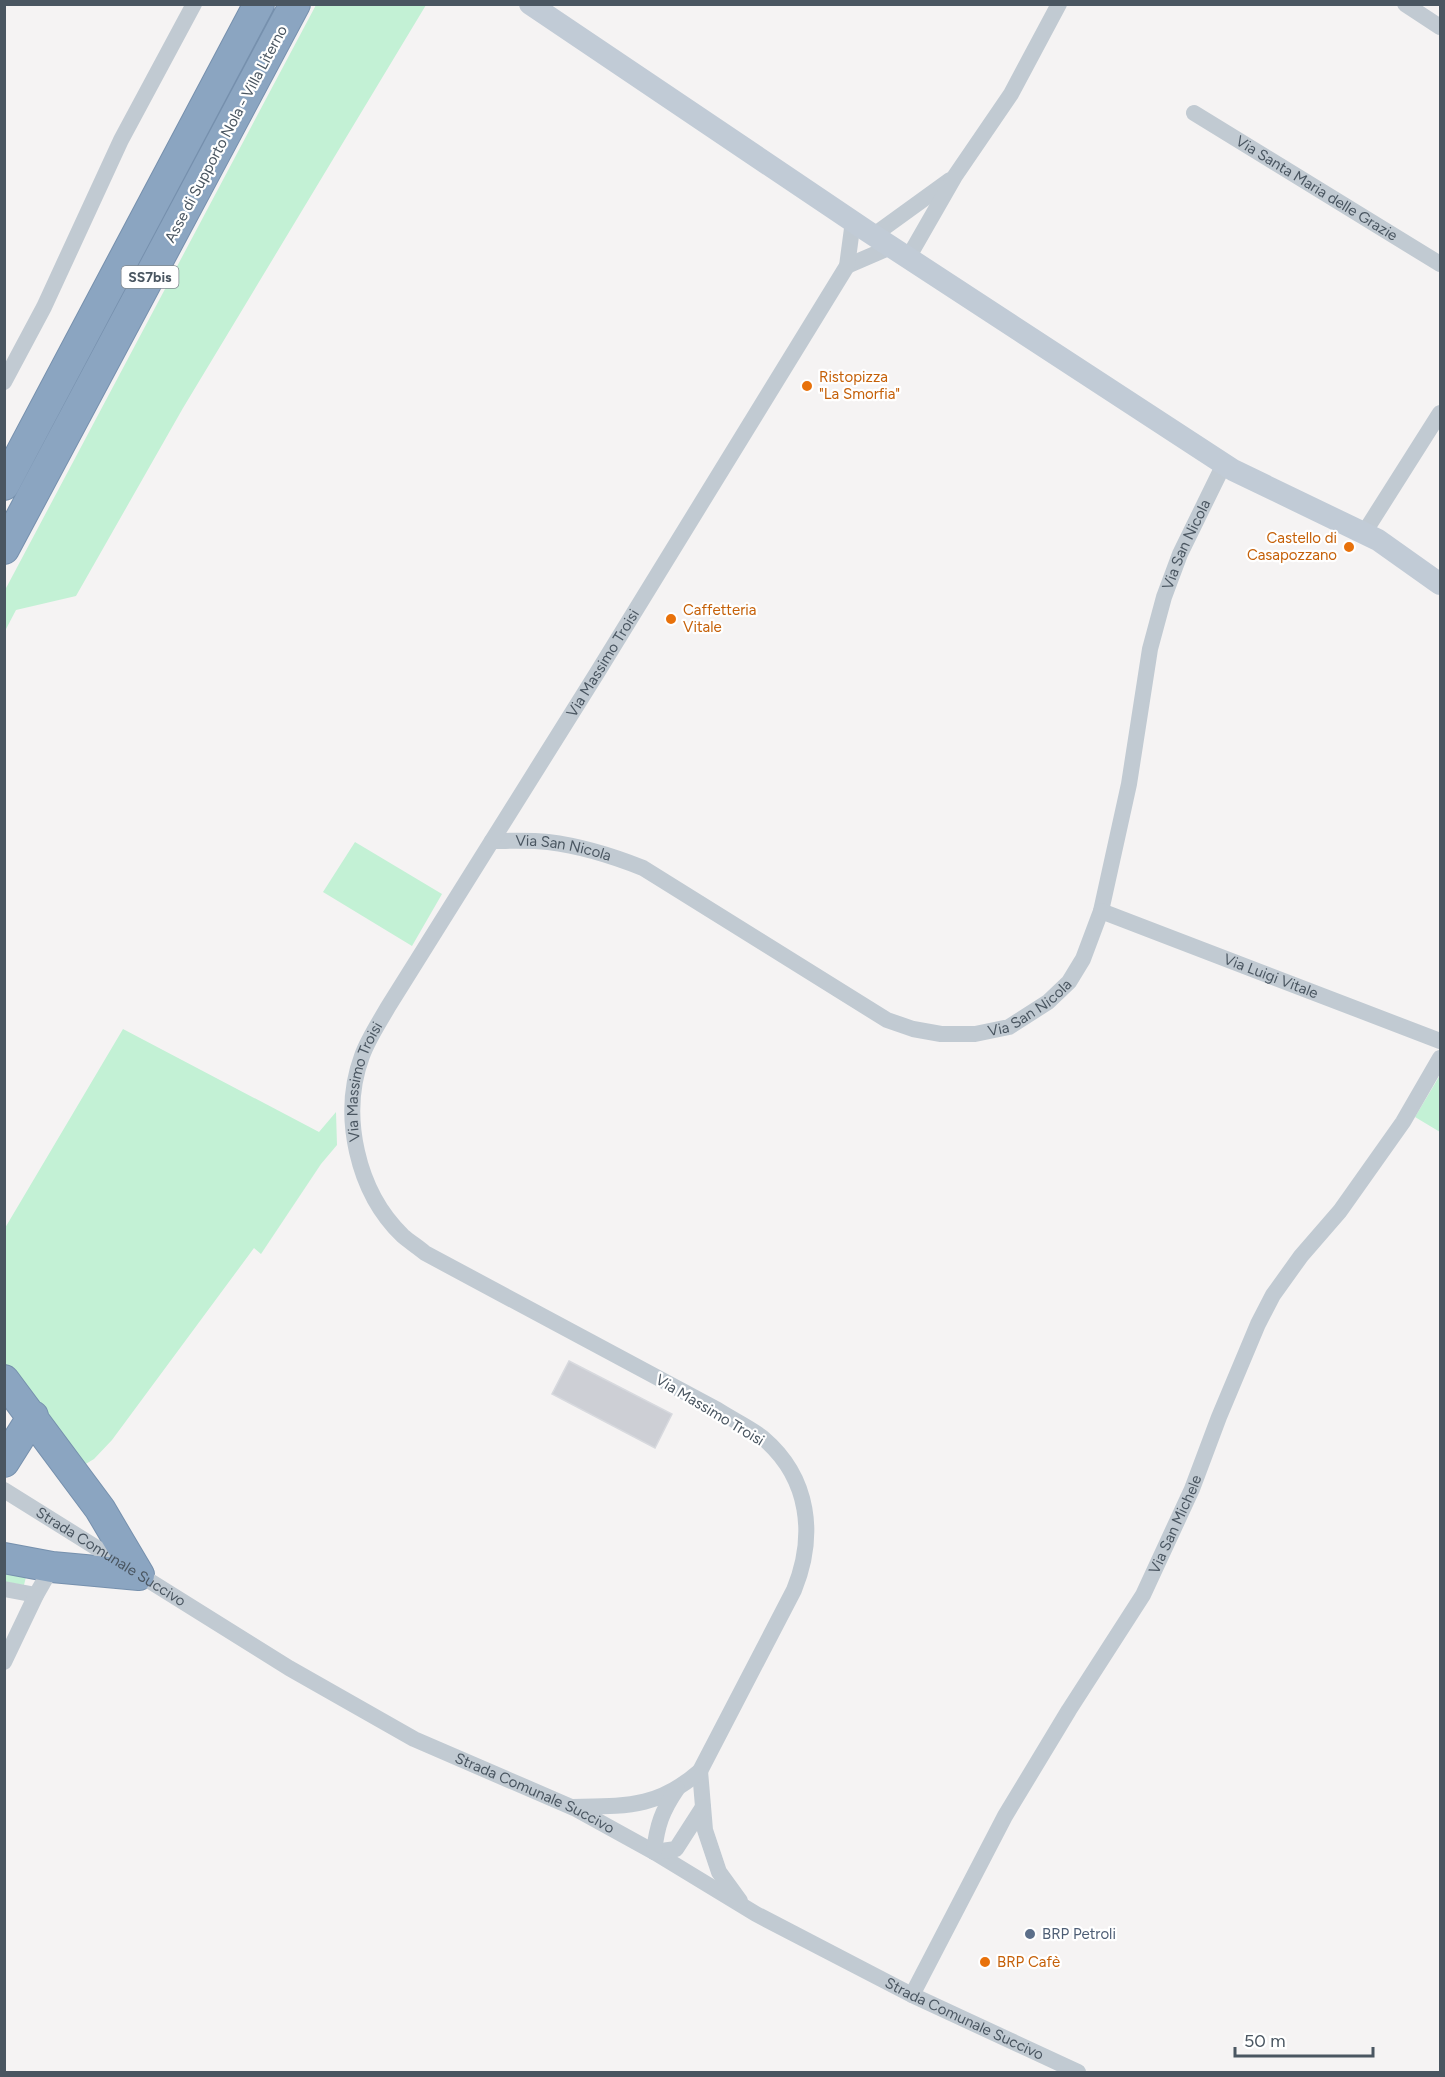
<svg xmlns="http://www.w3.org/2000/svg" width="1445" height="2077" font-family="Figtree,sans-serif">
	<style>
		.green { fill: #c3f1d5 }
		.building { fill: #cdcfd5; stroke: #d7d9de; stroke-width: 1.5 }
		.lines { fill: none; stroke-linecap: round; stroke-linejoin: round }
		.highway-casing { stroke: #7690ad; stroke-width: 32 }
		.street { stroke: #c1cad2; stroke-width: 16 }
		.secondary { stroke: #c1cbd6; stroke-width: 22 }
		.highway { stroke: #8ba5c1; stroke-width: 30 }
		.food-dot { fill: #e8710a; stroke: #fff; stroke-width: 2 }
		.service-dot { fill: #5c6f8a; stroke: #fff; stroke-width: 2 }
		.labels { text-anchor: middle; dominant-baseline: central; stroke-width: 4.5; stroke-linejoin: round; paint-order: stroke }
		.shield { fill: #fff; stroke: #808990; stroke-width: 1.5 }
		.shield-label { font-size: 14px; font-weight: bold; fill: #4a5661 }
		.street-label { font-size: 15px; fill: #4a5661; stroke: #fff }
		.food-label { font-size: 15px; fill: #c56008; stroke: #fff; text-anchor: start }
		.service-label { font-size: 15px; fill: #4e5e75; stroke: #fff; text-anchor: start }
	</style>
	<rect width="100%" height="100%" fill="#f5f3f3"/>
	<!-- green -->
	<path class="green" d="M316,5H426L183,408L76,596L16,610L5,631V590Z
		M355,842L442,894L412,946L323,892Z
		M123,1029L319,1132L336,1112L337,1145L321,1164L261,1254L254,1248L112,1440L94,1459L84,1465L5,1365V1228Z
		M1440,1075V1132L1415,1117Z
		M4,1573L26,1577L24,1585L5,1582Z"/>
	<!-- building -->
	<path class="building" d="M569,1361L672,1414L655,1448L552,1394Z"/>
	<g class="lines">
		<defs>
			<path id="highway" d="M4,485L259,4
				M4,549L295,4
				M4,1380L100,1509L139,1575
				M4,1462L33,1416
				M4,1558L52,1567L139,1575"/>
		</defs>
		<!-- highway casing -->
		<use href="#highway" class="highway-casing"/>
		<!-- street -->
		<g class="street">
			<path d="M1405,4L1440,27"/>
			<path id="s1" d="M1194,113L1440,264"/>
			<path d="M874,235L950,180"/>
			<path d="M908,258L955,176L1011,94L1059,4"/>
			<path d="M847,266L891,247"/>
			<path d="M4,382L44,307L121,140L194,4"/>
			<path d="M1364,533L1440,413"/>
			<path id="s2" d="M492,841C510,841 530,840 548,842C581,846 613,856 643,868L887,1020L913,1029L941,1034H975L1009,1027L1048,1002L1069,982L1083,959L1101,911L1129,784L1150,649L1164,597L1180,554L1224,464"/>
			<path id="s3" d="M1101,911L1440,1041"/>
			<path id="s4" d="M4,1490L289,1668L414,1739L576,1809L654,1852L756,1914L912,1995L1078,2072"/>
			<path d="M4,1589L36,1595"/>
			<path d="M4,1662L36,1595L52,1567"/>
			<path d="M700,1771L705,1830L719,1872L740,1901"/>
			<path id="s5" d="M573,1807C626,1806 658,1808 700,1771L794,1590C816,1536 810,1478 763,1438C749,1427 731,1419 716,1409L425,1253C418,1247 410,1242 403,1236C357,1192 340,1115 362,1056C368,1039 379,1023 388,1007L597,673L847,266L853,221"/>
			<path d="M654,1852L676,1849L703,1807"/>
			<path d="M654,1852C657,1825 662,1811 677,1789"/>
			<path id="s6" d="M912,1995L1005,1816L1069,1710L1143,1595L1192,1489L1219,1417L1258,1324L1273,1295L1301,1256L1340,1211L1403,1122L1440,1058"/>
		</g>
		<!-- secondary -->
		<path class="secondary" d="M530,4L867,231L1233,470L1378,540L1440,584"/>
		<!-- highway -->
		<use href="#highway" class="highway"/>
	</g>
	<!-- markers -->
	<g class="food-dot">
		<circle cx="807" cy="386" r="6"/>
		<circle cx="1349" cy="547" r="6"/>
		<circle cx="671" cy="619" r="6"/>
		<circle cx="985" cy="1962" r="6"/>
	</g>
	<circle class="service-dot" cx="1030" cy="1934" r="6"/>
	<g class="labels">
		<!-- shield labels -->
		<rect class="shield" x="121.5" y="266" width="57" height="22" rx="4.5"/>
		<g class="shield-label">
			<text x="150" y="277">SS7bis</text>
		</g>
		<!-- street labels -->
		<g class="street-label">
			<text transform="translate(226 134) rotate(-62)">Asse di Supporto Nola - Villa Literno</text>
			<text stroke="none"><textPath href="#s1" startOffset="144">Via Santa Maria delle Grazie</textPath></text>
			<text stroke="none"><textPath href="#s2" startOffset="1098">Via San Nicola</textPath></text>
			<text stroke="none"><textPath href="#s5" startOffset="1575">Via Massimo Troisi</textPath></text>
			<text stroke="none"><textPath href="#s2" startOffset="72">Via San Nicola</textPath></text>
			<text stroke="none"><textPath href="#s3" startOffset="182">Via Luigi Vitale</textPath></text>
			<text stroke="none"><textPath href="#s2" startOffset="594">Via San Nicola</textPath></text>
			<text stroke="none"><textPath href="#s5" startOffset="1089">Via Massimo Troisi</textPath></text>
			<text transform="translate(710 1410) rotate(31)">Via Massimo Troisi</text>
			<text stroke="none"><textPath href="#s6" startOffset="540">Via San Michele</textPath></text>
			<text stroke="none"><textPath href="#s4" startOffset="126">Strada Comunale Succivo</textPath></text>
			<text stroke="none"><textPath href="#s4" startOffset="612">Strada Comunale Succivo</textPath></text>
			<text stroke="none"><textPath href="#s4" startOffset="1098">Strada Comunale Succivo</textPath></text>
		</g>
		<!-- food labels -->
		<g class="food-label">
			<text x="819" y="377">Ristopizza<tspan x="819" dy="17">"La Smorfia"</tspan></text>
			<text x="1337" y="538" text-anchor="end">Castello di<tspan x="1337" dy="17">Casapozzano</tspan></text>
			<text x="683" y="610">Caffetteria<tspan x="683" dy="17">Vitale</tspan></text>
			<text x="997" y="1962">BRP Cafè</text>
		</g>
		<!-- service labels -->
		<g class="service-label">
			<text x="1042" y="1934">BRP Petroli</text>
		</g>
	</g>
	<!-- border -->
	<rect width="1445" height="2077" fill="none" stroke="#4a5661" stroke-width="12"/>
	<!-- scale -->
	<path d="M1235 2047v9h138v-9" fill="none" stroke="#4a5661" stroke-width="3"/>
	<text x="1244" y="2047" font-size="18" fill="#4a5661" stroke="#ffffff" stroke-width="4.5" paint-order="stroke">50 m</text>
</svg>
